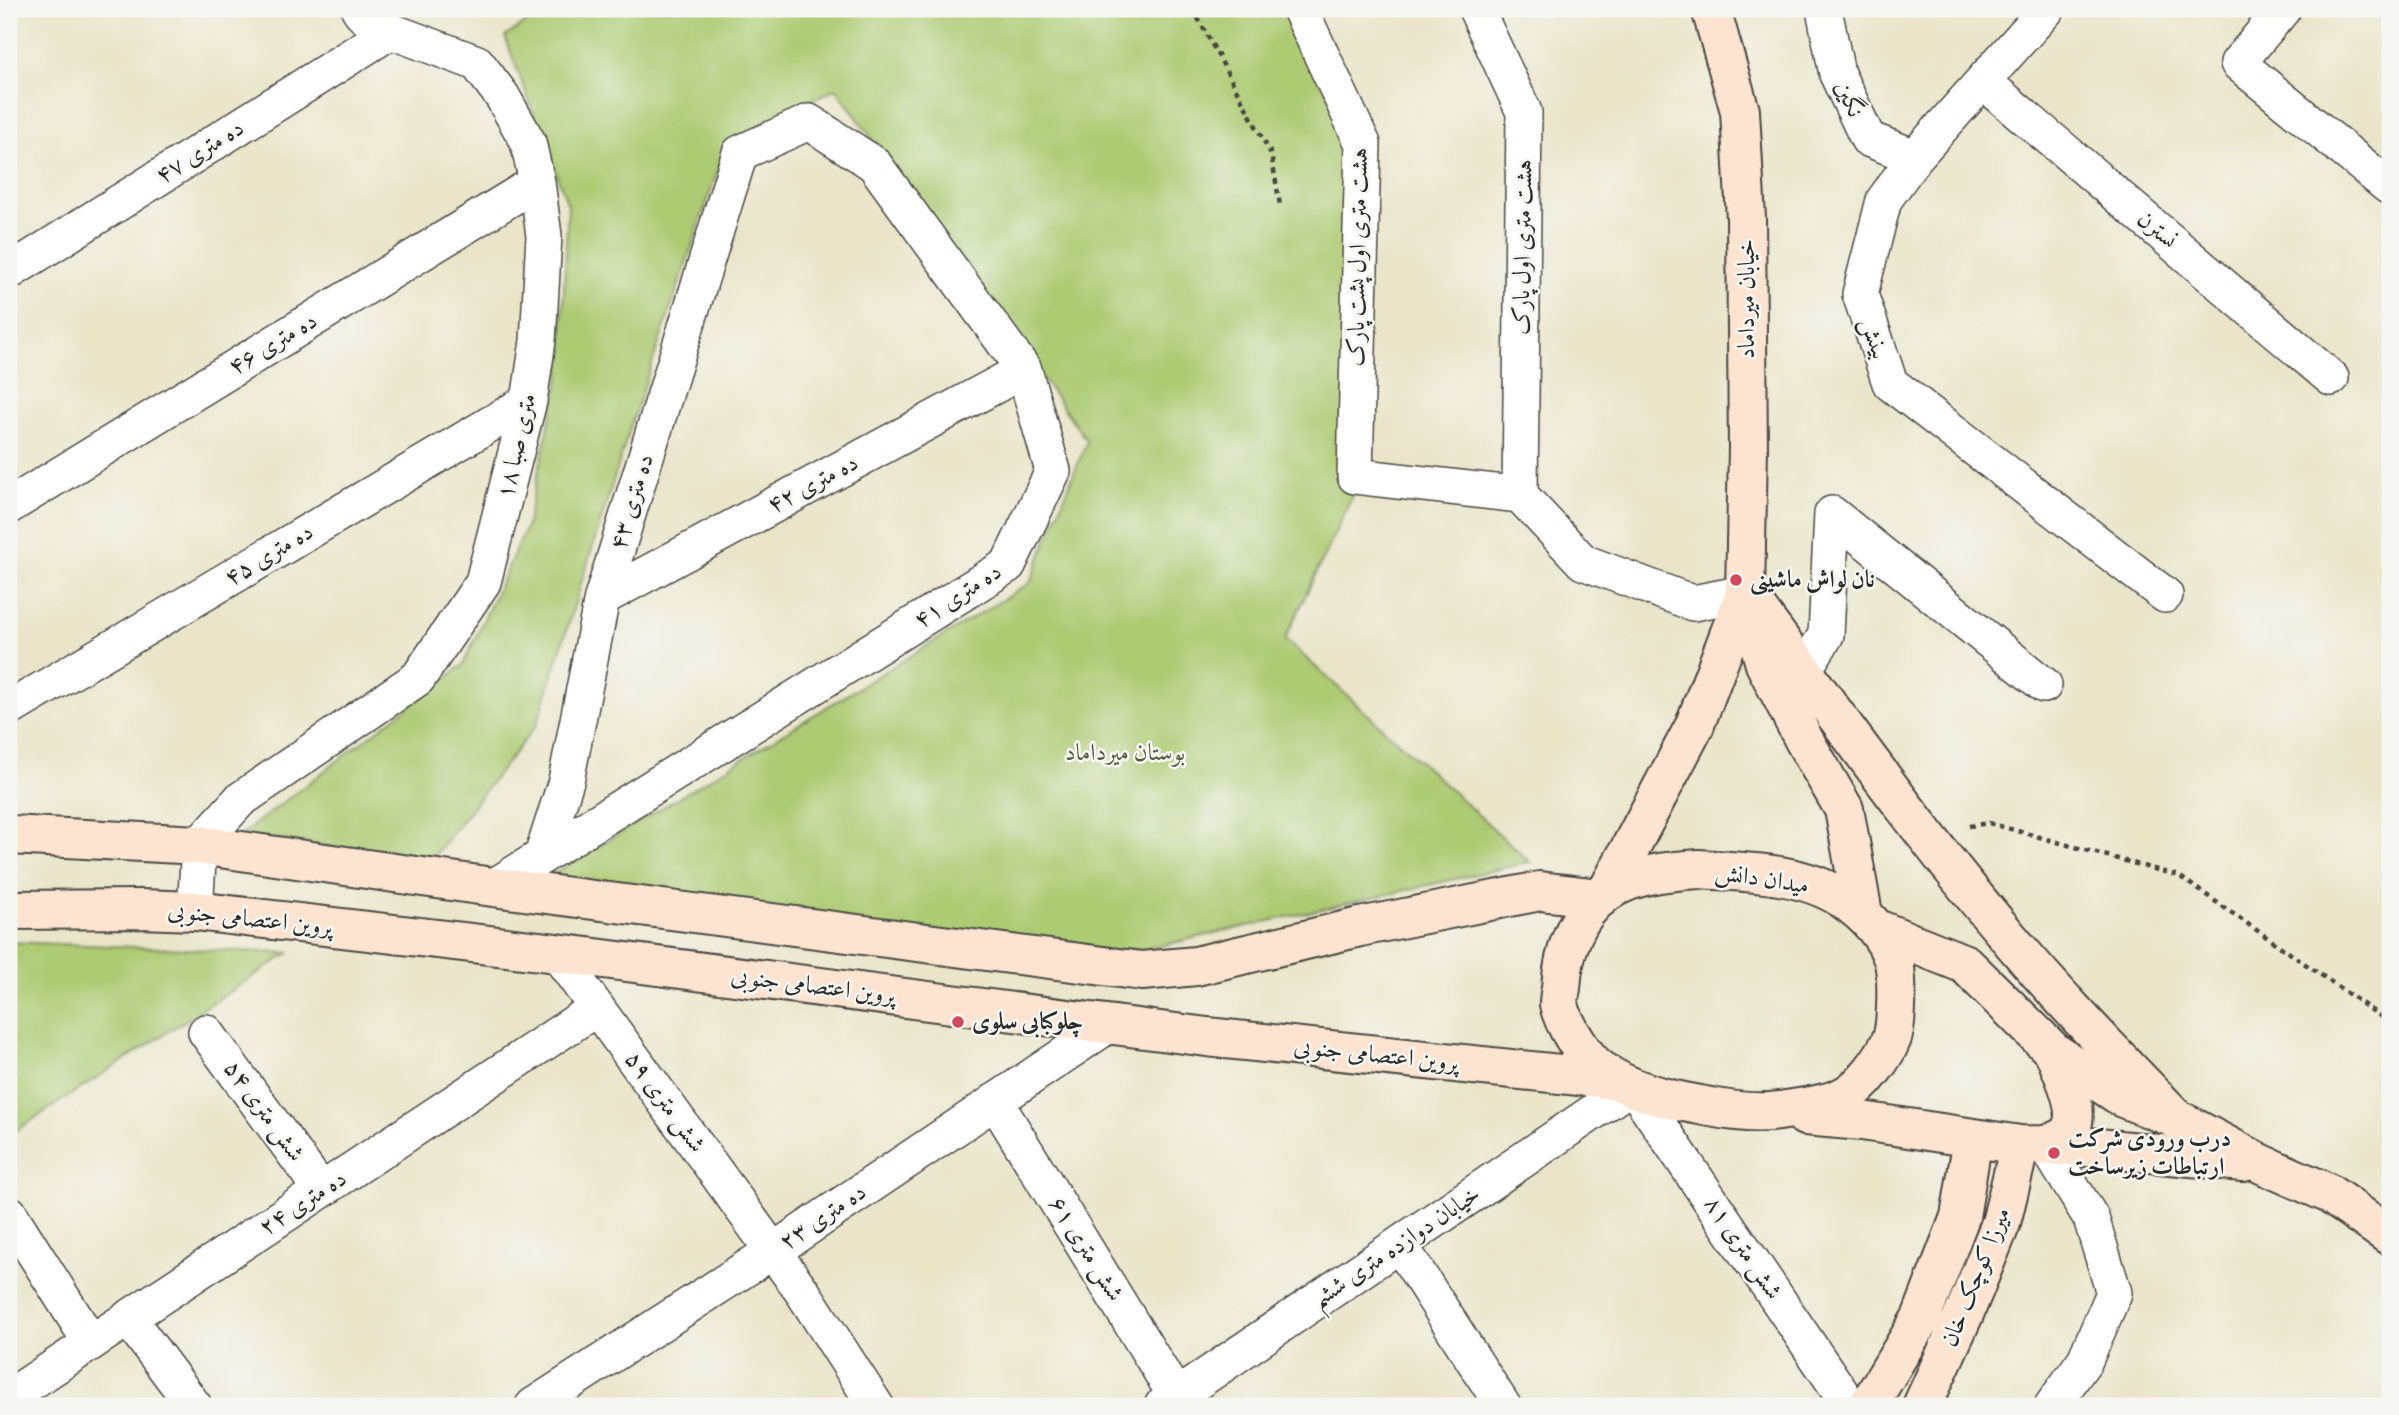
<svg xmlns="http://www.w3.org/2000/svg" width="2399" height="1415" font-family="'Libre Bodoni',Amiri,serif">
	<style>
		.green { fill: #adcb73; stroke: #6c7b4f; stroke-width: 2 }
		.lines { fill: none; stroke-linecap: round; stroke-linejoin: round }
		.street-casing { stroke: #484743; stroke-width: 38 }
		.secondary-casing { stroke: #484743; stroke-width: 42 }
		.path { stroke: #484743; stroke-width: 4.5; stroke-dasharray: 5 5; stroke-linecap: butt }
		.street { stroke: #fff; stroke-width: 35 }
		.secondary { stroke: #fde4d1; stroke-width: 38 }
		.poi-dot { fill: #d1495b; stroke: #f6f6f2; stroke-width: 2.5 }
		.labels { text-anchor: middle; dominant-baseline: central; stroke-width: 5; stroke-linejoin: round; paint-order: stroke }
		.street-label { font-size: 24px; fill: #2b2b2b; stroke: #f6f6f2 }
		.poi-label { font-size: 24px; font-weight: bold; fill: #2b2b2b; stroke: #f6f6f2; text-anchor: start }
		.park-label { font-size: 24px; fill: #525b41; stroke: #f6f6f2 }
	</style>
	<rect width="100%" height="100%" fill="#f6f6f2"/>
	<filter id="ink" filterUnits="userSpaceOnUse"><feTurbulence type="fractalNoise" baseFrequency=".0143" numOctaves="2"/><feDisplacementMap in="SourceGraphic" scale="14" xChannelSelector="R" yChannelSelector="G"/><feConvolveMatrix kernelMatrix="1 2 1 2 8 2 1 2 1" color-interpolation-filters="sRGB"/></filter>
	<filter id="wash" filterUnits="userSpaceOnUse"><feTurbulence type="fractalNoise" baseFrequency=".00686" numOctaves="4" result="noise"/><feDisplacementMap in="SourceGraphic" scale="28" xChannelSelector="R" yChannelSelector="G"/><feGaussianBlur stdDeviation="1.57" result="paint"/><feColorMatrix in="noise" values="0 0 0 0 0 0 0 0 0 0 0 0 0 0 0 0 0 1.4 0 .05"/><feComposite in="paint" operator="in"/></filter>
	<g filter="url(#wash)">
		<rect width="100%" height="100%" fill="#eae5c9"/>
		<!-- green -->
		<path class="green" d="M546,9H1295L1351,137L1352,497L1285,639L1530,862L1093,961L542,881L1030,583L1087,441L836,88L727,143L629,431L537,724L430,861L242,834L463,665L526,528L560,375L568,205L505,37Z
			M9,942L289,953L9,1135Z"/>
	</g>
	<g filter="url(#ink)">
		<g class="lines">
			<defs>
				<path id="street" d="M1300,9L1363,144L1355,476L1520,495L1583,562L1693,603L1745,593
					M1476,9L1524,112L1520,495
					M1824,9L1837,74L1868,139L1915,157
					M2047,9L1915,157L1884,200L1860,294L1890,383L2165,595
					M2283,9L2238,63L2388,186L2390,183
					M1984,82L2331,378
					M9,272L391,31
					M9,506L537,182
					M602,598L1024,370
					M1803,671L1826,635L1832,514L2044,685
					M9,709L529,401
					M493,887L1008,565L1053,471L1024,370L874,164L809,122L740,153L602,598L566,781L542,856
					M195,911L199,845L240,800L418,678L483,582L529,401L538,341L544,236L537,182L528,142L502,96L477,63L391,31L364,16L359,9
					M557,953L804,1294L876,1406
					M206,1032L321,1190
					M1635,1089L1850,1406
					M995,1101L1182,1406
					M2046,1145L2091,1218L2114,1293L2085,1360L2052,1406
					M9,1213L91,1343
					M1400,1245L1503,1406
					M128,1318L194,1406
					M9,1397L597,1008
					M533,1406L773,1251L1110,1024
					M1162,1406L1630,1087"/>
				<path id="secondary" d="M1711,9L1740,111L1746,219L1748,448L1745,593L1765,664L1804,740L1844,809L1863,914
					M1759,611C1839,719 1917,829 2004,932C2058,997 2118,1058 2177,1119
					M9,835L199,845L493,887L1142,971L1196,966L1360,927L1540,891L1600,898
					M1699,869C1745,872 1803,872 1843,899C1865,914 1884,933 1893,959C1898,973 1897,1024 1892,1038C1885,1056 1863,1086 1846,1095C1830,1105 1798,1108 1779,1111C1754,1115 1725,1110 1700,1105C1666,1099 1630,1091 1601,1070C1585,1059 1563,1024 1559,1004C1559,999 1560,993 1561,988C1563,952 1576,913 1607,892C1634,874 1669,871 1699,869Z
					M1607,892L1694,727L1745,593
					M9,910L141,909L195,911L557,953L1207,1037L1617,1080
					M1877,929L1965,964L2054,1052L2123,1098L2177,1119L2262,1164L2328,1193L2390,1236
					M1805,1116L1862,1121L2020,1145L2077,1146L2243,1162
					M2046,1145C2052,1142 2062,1139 2066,1135C2086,1116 2062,1072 2054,1052
					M1868,1406L1921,1318L1960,1217L1973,1138
					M1922,1406L1964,1314L2001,1223L2020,1145"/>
			</defs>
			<!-- street casing -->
			<use href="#street" class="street-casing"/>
			<!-- secondary casing -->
			<use href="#secondary" class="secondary-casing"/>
			<!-- path -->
			<path class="path" d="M1193,9L1271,154L1280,205
				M1969,826L1989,823L2179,876L2390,1023"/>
			<!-- street -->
			<use href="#street" class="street"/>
			<!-- secondary -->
			<use href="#secondary" class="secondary"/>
		</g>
	</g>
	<!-- markers -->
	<g class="poi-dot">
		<circle cx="1736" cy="580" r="7"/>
		<circle cx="958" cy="1022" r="7"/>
		<circle cx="2054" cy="1153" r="7"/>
	</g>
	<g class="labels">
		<!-- street labels -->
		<g class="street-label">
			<text transform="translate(1849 99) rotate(66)">نگین</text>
			<text transform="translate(200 152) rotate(-32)">ده متری ۴۷</text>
			<text transform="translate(2157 230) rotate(40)">نسترن</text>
			<text transform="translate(1523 247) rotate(-89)">هشت متری اول پارک</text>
			<text transform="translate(1358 257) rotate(-89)">هشت متری اول پشت پارک</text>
			<text transform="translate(1747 299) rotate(-90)">خیابان میرداماد</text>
			<text transform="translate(1874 338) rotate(71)">بینش</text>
			<text transform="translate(273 344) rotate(-31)">ده متری ۴۶</text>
			<text transform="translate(517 446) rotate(-77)">متری صبا ۱۸</text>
			<text transform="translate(813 484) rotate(-28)">ده متری ۴۲</text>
			<text transform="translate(632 502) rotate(-73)">ده متری ۴۳</text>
			<text transform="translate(269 555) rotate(-31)">ده متری ۴۵</text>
			<text transform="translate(958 596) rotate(-33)">ده متری ۴۱</text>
			<text transform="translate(1762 879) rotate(9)">میدان دانش</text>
			<text transform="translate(250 919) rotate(6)">پروین اعتصامی جنوبی</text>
			<text transform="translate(813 986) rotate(7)">پروین اعتصامی جنوبی</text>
			<text transform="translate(1376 1055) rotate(6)">پروین اعتصامی جنوبی</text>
			<text transform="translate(665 1102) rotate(54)">شش متری ۵۹</text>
			<text transform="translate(264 1111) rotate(54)">شش متری ۵۴</text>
			<text transform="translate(303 1203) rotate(-33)">ده متری ۲۴</text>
			<text transform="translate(823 1217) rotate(-34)">ده متری ۲۳</text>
			<text transform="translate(1396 1247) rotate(-34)">خیابان دوازده متری ششم</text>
			<text transform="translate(1743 1248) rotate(56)">شش متری ۸۱</text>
			<text transform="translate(1086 1249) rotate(58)">شش متری ۶۱</text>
			<text transform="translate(1976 1277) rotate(-68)">میرزا کوچک خان</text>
		</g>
		<!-- poi labels -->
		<g class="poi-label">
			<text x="1750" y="580">نان لواش ماشینی</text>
			<text x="972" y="1022">چلوکبابی سلوی</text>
			<text x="2068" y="1139">درب ورودی شرکت<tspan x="2068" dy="28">ارتباطات زیرساخت</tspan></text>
		</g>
		<!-- park labels -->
		<g class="park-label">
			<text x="1125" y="753">بوستان میرداماد</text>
		</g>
	</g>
	<!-- margin -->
	<rect width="2399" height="1415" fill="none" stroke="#f6f6f2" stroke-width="35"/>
</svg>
